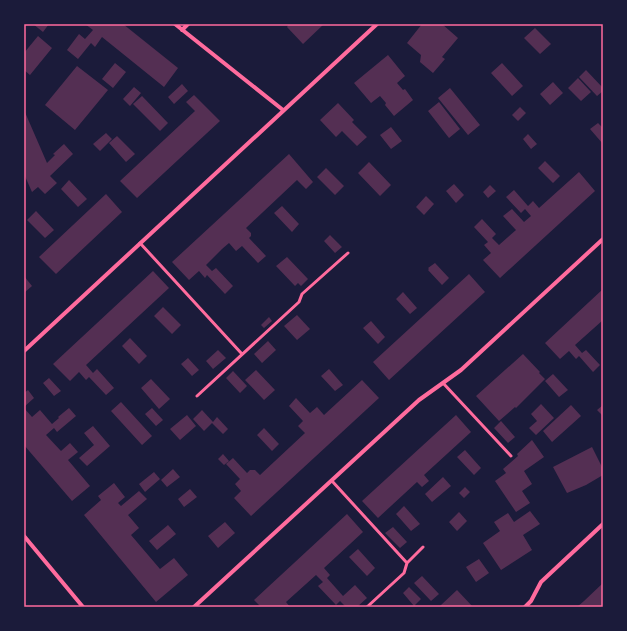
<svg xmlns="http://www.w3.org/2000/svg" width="627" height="631" font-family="'Varela Round',sans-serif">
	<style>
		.building { fill: #542f53 }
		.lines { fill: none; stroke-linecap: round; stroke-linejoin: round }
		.service { stroke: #ff6b9d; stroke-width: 3 }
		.minor { stroke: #ff6b9d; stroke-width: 4 }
		.neatline { fill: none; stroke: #ff6b9d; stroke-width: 1.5 }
	</style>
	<rect width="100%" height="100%" fill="#1b1b3a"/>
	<!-- building -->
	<path class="building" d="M33,24H49L43,32Z
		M85,24H123L178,68L164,87L102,37L95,47L91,43L78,59L67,50L79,34L85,39L93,30Z
		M289,24H324L303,44L287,27Z
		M422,24H442L458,38L442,57L445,59L433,73L420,62L421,55L407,43Z
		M535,28L551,44L540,54L524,38Z
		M38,36L52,48L30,75L24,70V53Z
		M388,55L405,76L397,83L403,90L405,89L413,100L394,116L385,105L386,103L380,96L371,103L354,83Z
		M115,63L126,72L113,88L102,79Z
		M502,63L523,86L512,96L491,73Z
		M77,66L108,90L75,130L45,105Z
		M586,70L603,88V91L597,96L579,77Z
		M578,78L591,92L581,101L568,88Z
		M553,82L563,93L550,105L540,94Z
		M182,84L188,91L174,104L168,97Z
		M134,87L141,93L130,106L123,99Z
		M450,88L480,125L468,135L438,98Z
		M194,95L220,121L137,198L120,181L195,111L186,102Z
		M142,96L168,123L160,131L133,104Z
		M439,102L460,129L449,138L428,111Z
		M338,103L354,120L352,122L367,137L357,146L342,131L336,137L320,120Z
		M520,107L526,113L518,121L512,115Z
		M24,110L47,163L55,155L53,154L64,144L73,154L50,176L57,183L45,194L38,187L32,192L24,174Z
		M598,123L603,128V144L590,129Z
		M391,127L402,141L391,149L380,135Z
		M106,133L112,139L100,151L93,144Z
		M528,134L537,144L531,149L523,139Z
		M117,136L135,154L126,162L109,143Z
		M289,154L313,182L306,189L297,180L246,228L251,233V236L249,238L266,256L258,263L242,246L236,251L229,243L222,249L206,265L212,271L216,268L233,286L225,294L207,275L205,278L199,271L189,280L172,262Z
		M545,161L560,176L553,183L538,168Z
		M369,162L391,185L380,196L358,173Z
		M326,168L344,186L335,195L317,177Z
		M579,172L595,191L500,278L483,260L491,253L484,245L488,242L474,227L482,219L496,234L492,238L499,245L516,230L503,216L512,209L524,222L531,216L525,209L521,213L506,197L514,190L528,206L533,201L539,208Z
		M69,180L87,199L78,207L61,189Z
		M454,184L464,195L456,203L446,191Z
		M490,185L496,191L488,198L483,192Z
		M106,194L122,212L56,274L39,257Z
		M426,196L434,204L424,215L416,207Z
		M282,206L299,224L292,232L274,213Z
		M36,211L54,230L45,238L27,220Z
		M330,235L342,247L335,253L324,241Z
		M287,257L308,279L301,286L298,283L295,286L276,266Z
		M435,263L449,278L442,285L428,270L429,269L428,268Z
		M153,271L169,288L86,365L93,373L97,369L114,388L106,395L89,377L86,380L79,372L70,381L53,364Z
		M469,274L485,292L389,380L373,362Z
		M24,276L32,286L24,293Z
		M603,289V320L575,345L582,353L586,350L600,365L593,372L579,356L576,359L569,351L560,359L545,343Z
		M403,292L417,308L410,314L396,299Z
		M163,307L181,325L172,334L154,316Z
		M297,315L310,329L297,340L284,326Z
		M269,317L272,321L264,328L261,325Z
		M371,321L385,337L378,344L363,328Z
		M130,338L147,356L139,364L122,346Z
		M268,341L276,350L262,363L254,354Z
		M218,350L226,358L213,369L206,361Z
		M523,354L540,372L539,373L545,379L516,408L515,407L499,421L476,396Z
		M188,358L199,370L192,376L181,364Z
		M329,369L343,385L335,391L321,376Z
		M256,370L275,390L264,400L245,380Z
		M233,371L247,386L240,393L226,378Z
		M553,374L568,390L559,397L545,381Z
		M49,378L61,391L54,396L43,383Z
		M151,379L170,399L159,409L141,388Z
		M362,380L379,398L251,516L234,498L241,491L235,484L240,479L226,464L233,458L247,473L250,470H255L260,475L305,433L298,426L303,421L289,406L296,398L310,413L317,407L324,415Z
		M28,390L34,398L24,407V393Z
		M121,402L152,436L142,445L111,411Z
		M541,404L554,418L536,435L529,428L537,421L531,414Z
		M571,405L581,416L552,442L543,431Z
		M603,405V416L597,410Z
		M24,408L32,417L40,410L52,424L59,418L58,417L69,408L76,416L57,432L54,428L46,435L61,451L70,443L78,452L68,460L90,486L72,501L24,445Z
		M152,408L163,420L156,426L145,414Z
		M202,410L213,422L217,417L228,429L223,434L212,423L204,431L193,419Z
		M187,415L196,426L180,440L170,429Z
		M456,415L471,432L424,475L429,481L422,487L417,482L378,518L362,501Z
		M501,421L515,437L508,443L494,428Z
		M93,426L110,446L87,466L79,458L94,445L84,433Z
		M264,428L279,444L272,451L257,435Z
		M532,440L544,457L524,471L532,484L522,491L530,503L516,512L495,481L506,473L503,469L518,456L517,454Z
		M592,447L603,469V475L586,485L567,493L553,467Z
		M465,450L481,468L474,475L457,457Z
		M223,454L229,461L224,465L218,459Z
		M173,469L180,477L167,487L161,480Z
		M154,472L160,479L145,492L139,484Z
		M443,477L451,486L432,502L425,494Z
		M114,483L125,497L118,503L121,506L139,491L147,499L128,515L139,528L131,535L160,569L174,558L188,575L156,602L84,515L101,500L98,496Z
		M465,487L470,492L464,498L459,493Z
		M190,489L197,497L184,507L178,499Z
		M404,506L420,524L411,531L396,514Z
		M530,511L540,524L523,535L532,550L501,570L483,543L500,531L494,522L508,513L514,522Z
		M459,512L467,521L457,531L449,522Z
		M347,514L363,532L324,568L330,575L327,578L343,596L355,585L367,598L357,607H346L340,601L336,605L318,586L323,582L316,575L286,602L290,607H261L254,600Z
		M225,522L235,533L218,548L208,536Z
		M168,525L176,534L157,550L149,541Z
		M393,527L407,542L400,548L385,533Z
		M358,549L375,568L367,576L349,557Z
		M479,559L489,573L476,582L466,567Z
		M422,576L439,594L431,601L414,583Z
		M603,583V607H577L584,601Z
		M409,587L421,599L414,606L403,593Z
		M457,590L473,607H439L441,605Z"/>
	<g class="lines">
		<!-- service -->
		<path class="service" d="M140,243L242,354
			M443,383L511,456
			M197,396L299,302L302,294L348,253
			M332,481L407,563L404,573L367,607
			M407,563L423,547"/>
		<!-- minor -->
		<path class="minor" d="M175,24L283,110
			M182,30L188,24
			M24,351L377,24
			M24,536L83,607
			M194,607L419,400L461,370L603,239
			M525,607L531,601L541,582L603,524"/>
	</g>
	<!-- border -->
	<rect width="627" height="631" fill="none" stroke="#1b1b3a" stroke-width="50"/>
	<rect x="25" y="25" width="577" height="581" class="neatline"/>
</svg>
